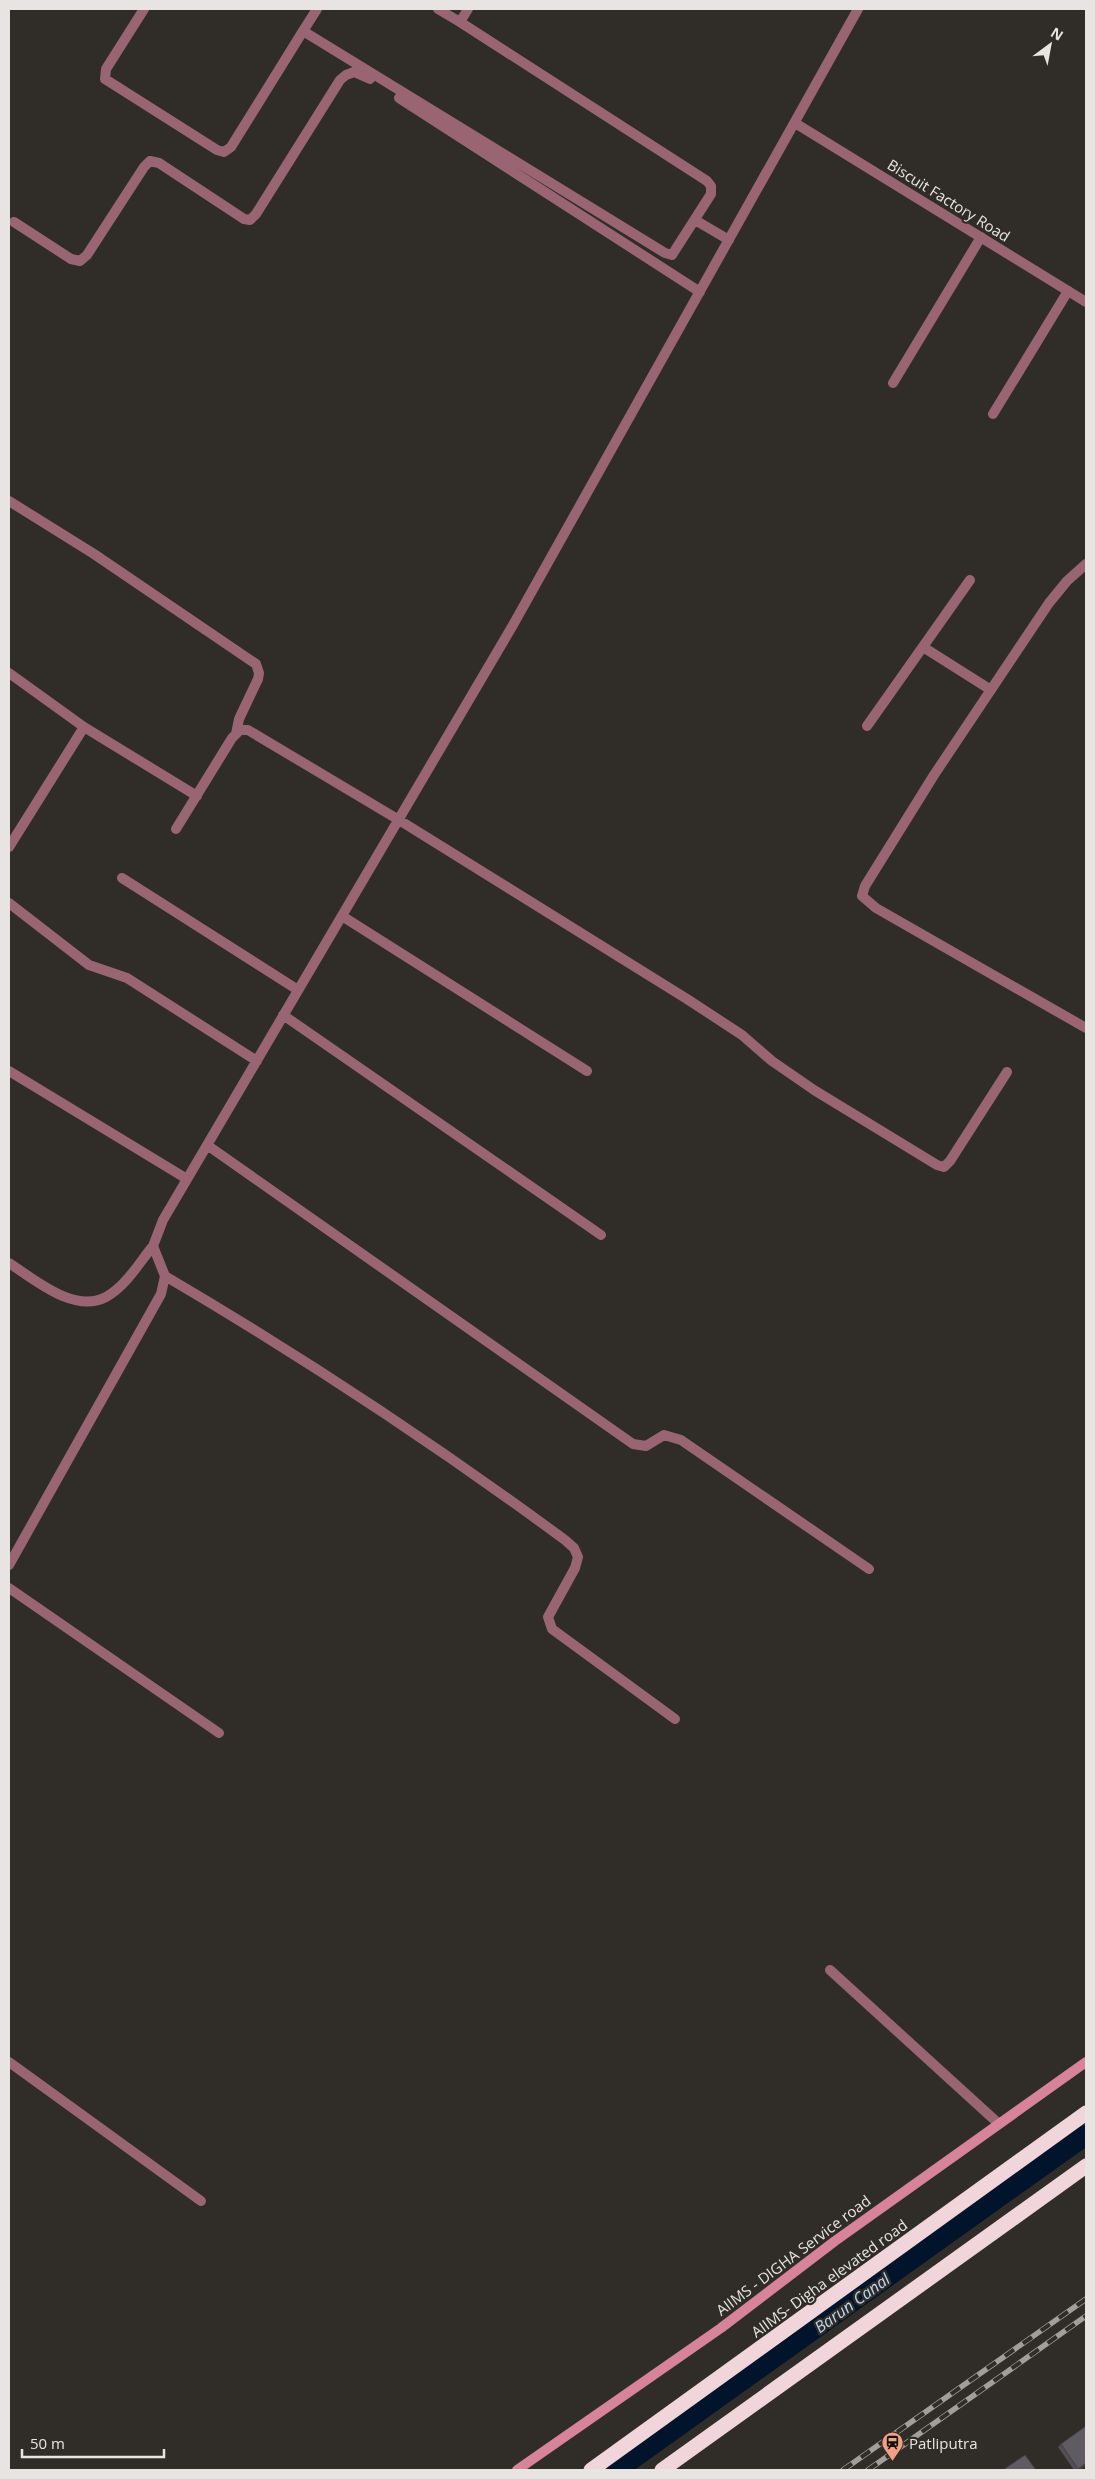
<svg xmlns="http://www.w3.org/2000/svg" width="1095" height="2479" font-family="'Open Sans',sans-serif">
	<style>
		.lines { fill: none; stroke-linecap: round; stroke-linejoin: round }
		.canal { stroke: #00142c; stroke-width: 20 }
		.service { stroke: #996572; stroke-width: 10 }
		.minor { stroke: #996572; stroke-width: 10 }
		.secondary { stroke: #d7839a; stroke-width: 10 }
		.motorway { stroke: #f0d5db; stroke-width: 15 }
		.rail-casing { stroke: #a19e9b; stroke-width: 5.5 }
		.rail { stroke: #302c28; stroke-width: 4; stroke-dasharray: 11; stroke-linecap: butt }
		.wall { fill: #514f54 }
		.shaded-wall { fill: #424045 }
		.building { fill: #5e5c62; stroke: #424045 }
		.labels { text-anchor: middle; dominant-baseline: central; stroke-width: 4.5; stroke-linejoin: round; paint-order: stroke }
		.street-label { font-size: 15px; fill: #e7e4e2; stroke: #302c28 }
		.poi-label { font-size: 15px; fill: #e7e4e2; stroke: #302c28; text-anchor: start }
		.water-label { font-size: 16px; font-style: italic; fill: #bcd7f5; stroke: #302c28 }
	</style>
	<rect width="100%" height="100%" fill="#302c28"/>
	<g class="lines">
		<!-- canal -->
		<path class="canal" d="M617,2470L1086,2135"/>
		<!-- service -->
		<path class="service" d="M893,383L981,237
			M993,414L1068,291
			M9,1588L219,1733
			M830,1970L999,2124"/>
		<!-- minor -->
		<path class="minor" d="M144,9L106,69L105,79L217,150L224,152L231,147L303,31L665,253L672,255L711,194V186L707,181L460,22L468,9
			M438,9L460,22
			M303,31L317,9
			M399,98L700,292
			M795,123L1086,302
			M695,220L729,240
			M14,222L71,259L80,261L87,255L144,167L150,161L159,163L244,219L250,220L256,214L340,80L346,75L354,72L370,79
			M9,501L94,554L256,664L259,673L258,679L239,719L236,734
			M1086,564L1067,581L1049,603L934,775L865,886L862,896L876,908L1086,1028
			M923,647L991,690
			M9,673L84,727L197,796
			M867,726L970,580
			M176,829L232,738L240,730H248L399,820L687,999L742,1035L772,1061L814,1090L937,1165L944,1167L950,1161L1007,1072
			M9,847L84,727
			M122,878L298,990
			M9,903L89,965L127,978L257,1061
			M342,916L587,1071
			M283,1015L601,1235
			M9,1071L187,1179
			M207,1145L633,1444L646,1446L664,1435L681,1440L869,1569
			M9,1263C34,1279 74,1314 106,1297C126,1286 139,1263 153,1246
			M165,1276C303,1357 436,1445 565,1540L574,1548L578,1557L575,1568L548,1617L552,1629L675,1719
			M9,1565L161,1294L165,1276L153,1246L163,1220L513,625L858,9
			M9,2062L201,2201"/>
		<!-- secondary -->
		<path class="secondary" d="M517,2470L721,2328L835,2241L1086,2062"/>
		<!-- motorway -->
		<path class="motorway" d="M591,2470L1086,2113
			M662,2470L1086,2166"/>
		<defs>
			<path id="rail" d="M843,2470L1086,2299
				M868,2470L1086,2316"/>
		</defs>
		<!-- rail casing -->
		<use href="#rail" class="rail-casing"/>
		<!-- rail -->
		<use href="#rail" class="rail"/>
	</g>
	<!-- wall -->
	<path class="wall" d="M1086,2426V2465L1079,2470H1074L1058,2447L1061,2444Z"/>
	<!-- shaded-wall -->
	<path class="shaded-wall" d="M1086,2463V2465L1079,2470H1077Z"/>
	<!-- building -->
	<path class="building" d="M1086,2426V2463L1078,2469L1061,2444Z
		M1025,2455L1036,2470H1003Z"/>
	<!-- icons -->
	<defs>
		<symbol id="station-pin" viewBox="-11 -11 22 30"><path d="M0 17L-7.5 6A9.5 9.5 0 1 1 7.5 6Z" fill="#f39f84" stroke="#302c28"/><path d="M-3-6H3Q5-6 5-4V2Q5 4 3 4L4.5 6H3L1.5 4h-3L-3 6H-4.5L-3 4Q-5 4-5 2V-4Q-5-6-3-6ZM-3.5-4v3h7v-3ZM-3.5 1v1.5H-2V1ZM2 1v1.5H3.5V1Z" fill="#111"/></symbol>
	</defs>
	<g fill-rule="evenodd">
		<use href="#station-pin" x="880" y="2430" width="25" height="34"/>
	</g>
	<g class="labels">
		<!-- street labels -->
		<g class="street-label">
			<text transform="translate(949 200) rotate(32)">Biscuit Factory Road</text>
			<text transform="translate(793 2255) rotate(-37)">AIIMS - DIGHA Service road</text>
			<text transform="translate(829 2278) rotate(-36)">AIIMS- Digha elevated road</text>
		</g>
		<!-- poi labels -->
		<g class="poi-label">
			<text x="909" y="2443">Patliputra</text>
		</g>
		<!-- water labels -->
		<g class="water-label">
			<text transform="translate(852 2303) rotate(-36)">Barun Canal</text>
		</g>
	</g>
	<!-- border -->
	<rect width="1095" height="2479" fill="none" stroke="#e7e4e2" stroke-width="20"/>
	<!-- north arrow -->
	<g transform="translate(1050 45) rotate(32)" stroke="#302c28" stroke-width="4" paint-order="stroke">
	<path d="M0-4L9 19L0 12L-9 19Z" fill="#e7e4e2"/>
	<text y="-8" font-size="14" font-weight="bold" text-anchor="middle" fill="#e7e4e2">N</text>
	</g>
	<!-- scale -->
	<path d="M22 2449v8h142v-8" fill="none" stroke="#e7e4e2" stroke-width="2.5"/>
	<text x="30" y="2449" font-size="15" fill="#e7e4e2" stroke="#302c28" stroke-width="4" paint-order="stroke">50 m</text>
</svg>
